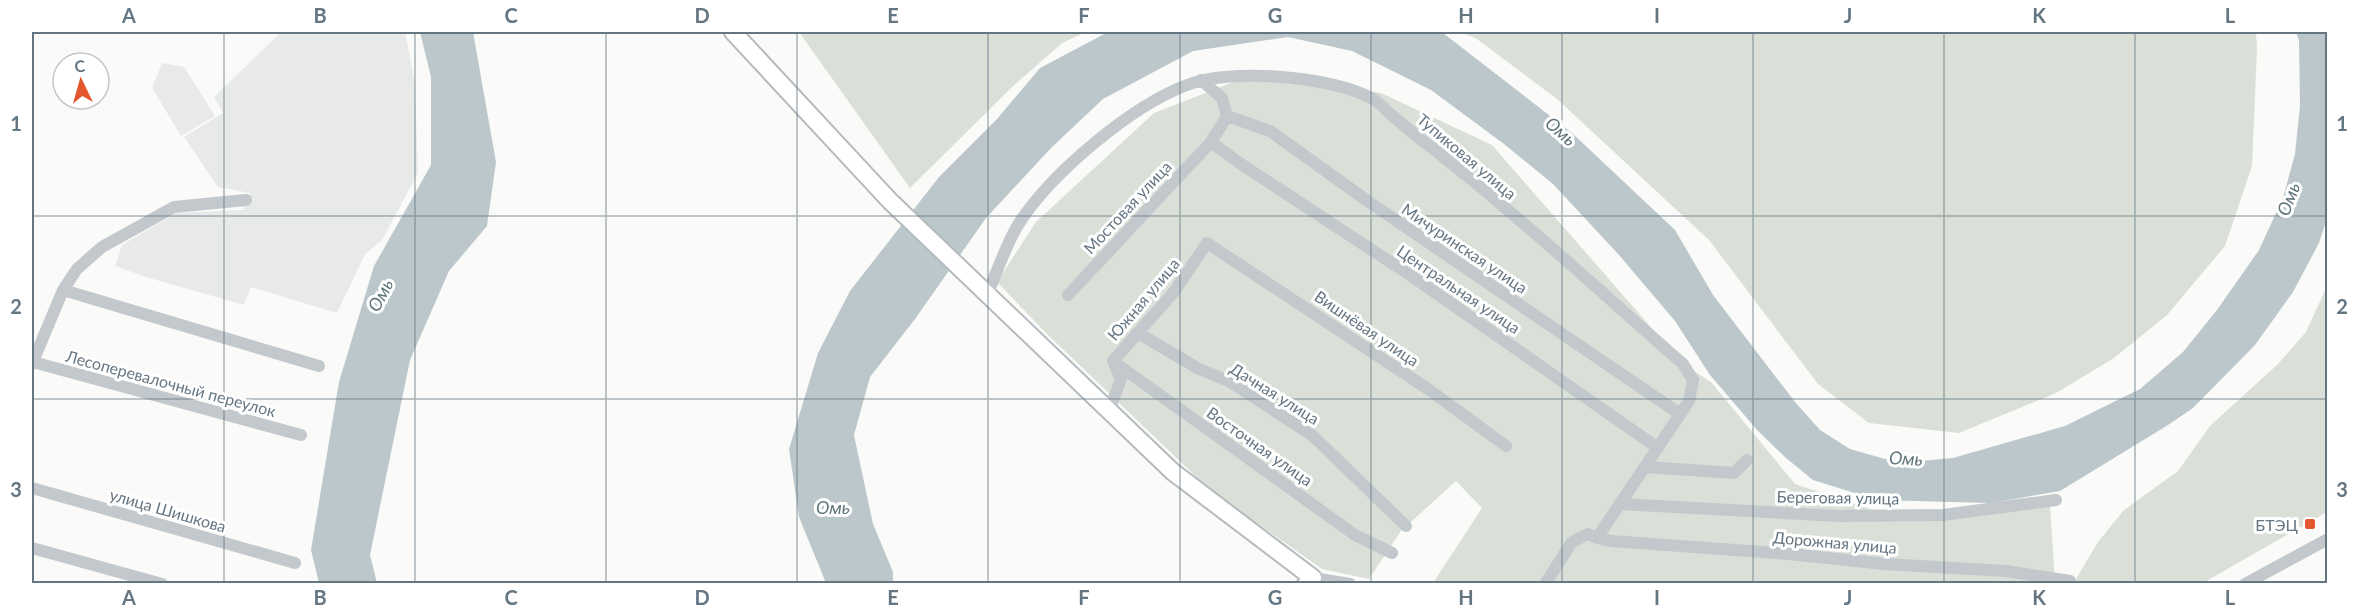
<svg xmlns="http://www.w3.org/2000/svg" width="2359" height="615" font-family="Lato,sans-serif">
	<style>
		.built { fill: #e8e9e9 }
		.green { fill: #dadfd7 }
		.water { fill: #bbc7cb }
		.lines { fill: none; stroke-linecap: round; stroke-linejoin: round }
		.major-casing { stroke: #b5babe; stroke-width: 20 }
		.minor { stroke: #c3c8cc; stroke-width: 12 }
		.major { stroke: #fff; stroke-width: 16 }
		.grid { fill: none; stroke: #657683; stroke-width: 1.5; stroke-opacity: 0.55 }
		.poi-dot { fill: #e4572e; stroke: #fff; stroke-width: 2 }
		.labels { text-anchor: middle; dominant-baseline: central; stroke-width: 6; stroke-linejoin: round; paint-order: stroke }
		.street-label { font-size: 16px; fill: #657683; stroke: #fff }
		.poi-label { font-size: 16px; fill: #657683; stroke: #fff; text-anchor: end }
		.water-label { font-size: 18px; font-style: italic; fill: #60757c; stroke: #fff }
		.neatline { fill: none; stroke: #657683; stroke-width: 2 }
		.grid-label { font-size: 20px; text-anchor: middle; font-weight: bold; fill: #657683 }
	</style>
	<rect width="100%" height="100%" fill="#fafaf8"/>
	<!-- built -->
	<path class="built" d="M281,32H405L415,84L418,173L382,240L365,254L337,313L251,287L244,305L146,277L115,266L122,245L176,213L243,210L250,193L218,187L184,137L223,113L214,97Z
		M162,63L184,67L215,116L181,136L152,88Z"/>
	<!-- green -->
	<path class="green" d="M799,32H1086L1062,43L1011,88L910,188Z
		M1460,32H2256L2257,49L2252,166L2225,246L2167,315L2114,358L2056,393L1959,433L1869,423L1818,384L1709,240L1557,99L1477,39Z
		M1259,72L1381,93L1492,145L1683,364L1711,382L1795,484L1876,511L2050,506L2055,583H1433L1482,508L1456,481L1401,531L1369,579L1322,569L1210,490L1046,333L997,282L1036,222L1154,113Z
		M2327,286V512L2203,583L2073,584L2098,542L2124,510L2178,471L2210,426L2278,364L2306,332Z"/>
	<!-- water -->
	<path class="water" d="M420,32H473L496,162L487,226L449,271L410,360L370,555L377,583H319L311,550L339,382L374,266L431,165V77Z
		M1108,32H1438L1443,33L1572,133L1675,230L1713,295L1795,402L1820,430L1850,449L1899,463L1953,458L2065,426L2140,389L2183,352L2217,310L2259,250L2283,198L2295,154L2300,106L2299,41L2296,32H2327V218L2319,243L2293,292L2255,345L2193,408L2168,425L2060,491L1990,503L1877,500L1813,480L1786,458L1758,431L1710,375L1675,321L1619,255L1553,184L1504,144L1431,90L1352,51L1288,37L1193,51L1103,99L1051,148L986,218L915,319L870,377L854,435L873,524L893,572V583H826L799,517L789,449L818,353L850,291L939,177L997,119L1040,68Z"/>
	<g class="lines">
		<defs>
			<path id="major" d="M733,32L890,201L1173,472L1313,578L1306,584"/>
		</defs>
		<!-- major casing -->
		<use href="#major" class="major-casing"/>
		<!-- minor -->
		<path class="minor" d="M1201,80L1222,98L1227,116L1211,142L1238,162L1413,277L1658,448
			M1227,116L1270,131L1369,202L1680,414
			M63,290L319,366
			M987,295C997,273 1005,246 1018,225C1050,174 1131,106 1187,85C1229,68 1329,76 1369,97C1377,100 1384,108 1390,114C1405,126 1420,139 1436,151C1521,218 1601,292 1683,364L1693,380L1689,401L1597,538L1588,534L1572,542L1545,584
			M1068,295L1211,142
			M1138,333L1199,369L1229,381L1313,436L1406,526
			M33,362L301,435
			M1114,362L1355,535L1392,553
			M32,364L63,290L77,269L102,247L174,207L246,200
			M1109,411L1121,379L1113,361L1174,292L1207,243L1428,389L1506,446
			M1645,467L1734,473L1747,460
			M32,488L295,563
			M1620,504L1839,516L1943,515L2056,500
			M1597,538L1611,541L1789,554L1885,564L2006,571L2070,581
			M32,548L162,584
			M1313,578L1350,584
			M2245,584L2328,539"/>
		<!-- major -->
		<use href="#major" class="major"/>
	</g>
	<!-- grid -->
	<path class="grid" d="M224,32V584M415,32V584M606,32V584M797,32V584M988,32V584M1180,32V584M1371,32V584M1562,32V584M1753,32V584M1944,32V584M2135,32V584M32,216H2328M32,399H2328"/>
	<!-- markers -->
	<rect class="poi-dot" x="2304" y="518" width="12" height="12" rx="3"/>
	<g class="labels">
		<!-- street labels -->
		<g class="street-label">
			<text transform="translate(1467 156) rotate(40)">Тупиковая улица</text>
			<text transform="translate(1127 207) rotate(-47)">Мостовая улица</text>
			<text transform="translate(1465 248) rotate(34)">Мичуринская улица</text>
			<text transform="translate(1459 289) rotate(34)">Центральная улица</text>
			<text transform="translate(1143 299) rotate(-50)">Южная улица</text>
			<text transform="translate(1367 328) rotate(34)">Вишнёвая улица</text>
			<text transform="translate(171 383) rotate(15)">Лесоперевалочный переулок</text>
			<text transform="translate(1275 393) rotate(32)">Дачная улица</text>
			<text transform="translate(1260 446) rotate(35)">Восточная улица</text>
			<text transform="translate(1838 497) rotate(1)">Береговая улица</text>
			<text transform="translate(168 510) rotate(16)">улица Шишкова</text>
			<text transform="translate(1835 542) rotate(5)">Дорожная улица</text>
		</g>
		<!-- poi labels -->
		<g class="poi-label">
			<text x="2298" y="524">БТЭЦ</text>
		</g>
		<!-- water labels -->
		<g class="water-label">
			<text transform="translate(1561 131) rotate(41)">Омь</text>
			<text transform="translate(2288 199) rotate(-69)">Омь</text>
			<text transform="translate(380 295) rotate(-62)">Омь</text>
			<text transform="translate(1906 458) rotate(3)">Омь</text>
			<text x="833" y="507">Омь</text>
		</g>
	</g>
	<!-- border -->
	<rect width="2359" height="615" fill="none" stroke="#ffffff" stroke-width="66"/>
	<!-- north arrow -->
	<g transform="translate(81 81) rotate(355)"><circle r="28" fill="#ffffff" stroke="#c1c8cd" stroke-width="1.5"/>
	<path d="M0-4.5L10 22L0 15L-10 22Z" fill="#e4572e"/>
	<text y="-9" font-size="16" font-weight="bold" text-anchor="middle" fill="#657683">С</text>
	</g>
	<rect x="33" y="33" width="2293" height="549" class="neatline"/>
	<g class="grid-label">
		<text x="129" y="23">A</text>
		<text x="320" y="23">B</text>
		<text x="511" y="23">C</text>
		<text x="702" y="23">D</text>
		<text x="893" y="23">E</text>
		<text x="1084" y="23">F</text>
		<text x="1275" y="23">G</text>
		<text x="1466" y="23">H</text>
		<text x="1657" y="23">I</text>
		<text x="1848" y="23">J</text>
		<text x="2039" y="23">K</text>
		<text x="2230" y="23">L</text>
		<text x="16" y="131">1</text>
		<text x="2342" y="131">1</text>
		<text x="16" y="314">2</text>
		<text x="2342" y="314">2</text>
		<text x="16" y="497">3</text>
		<text x="2342" y="497">3</text>
		<text x="129" y="605">A</text>
		<text x="320" y="605">B</text>
		<text x="511" y="605">C</text>
		<text x="702" y="605">D</text>
		<text x="893" y="605">E</text>
		<text x="1084" y="605">F</text>
		<text x="1275" y="605">G</text>
		<text x="1466" y="605">H</text>
		<text x="1657" y="605">I</text>
		<text x="1848" y="605">J</text>
		<text x="2039" y="605">K</text>
		<text x="2230" y="605">L</text>
	</g>
</svg>
